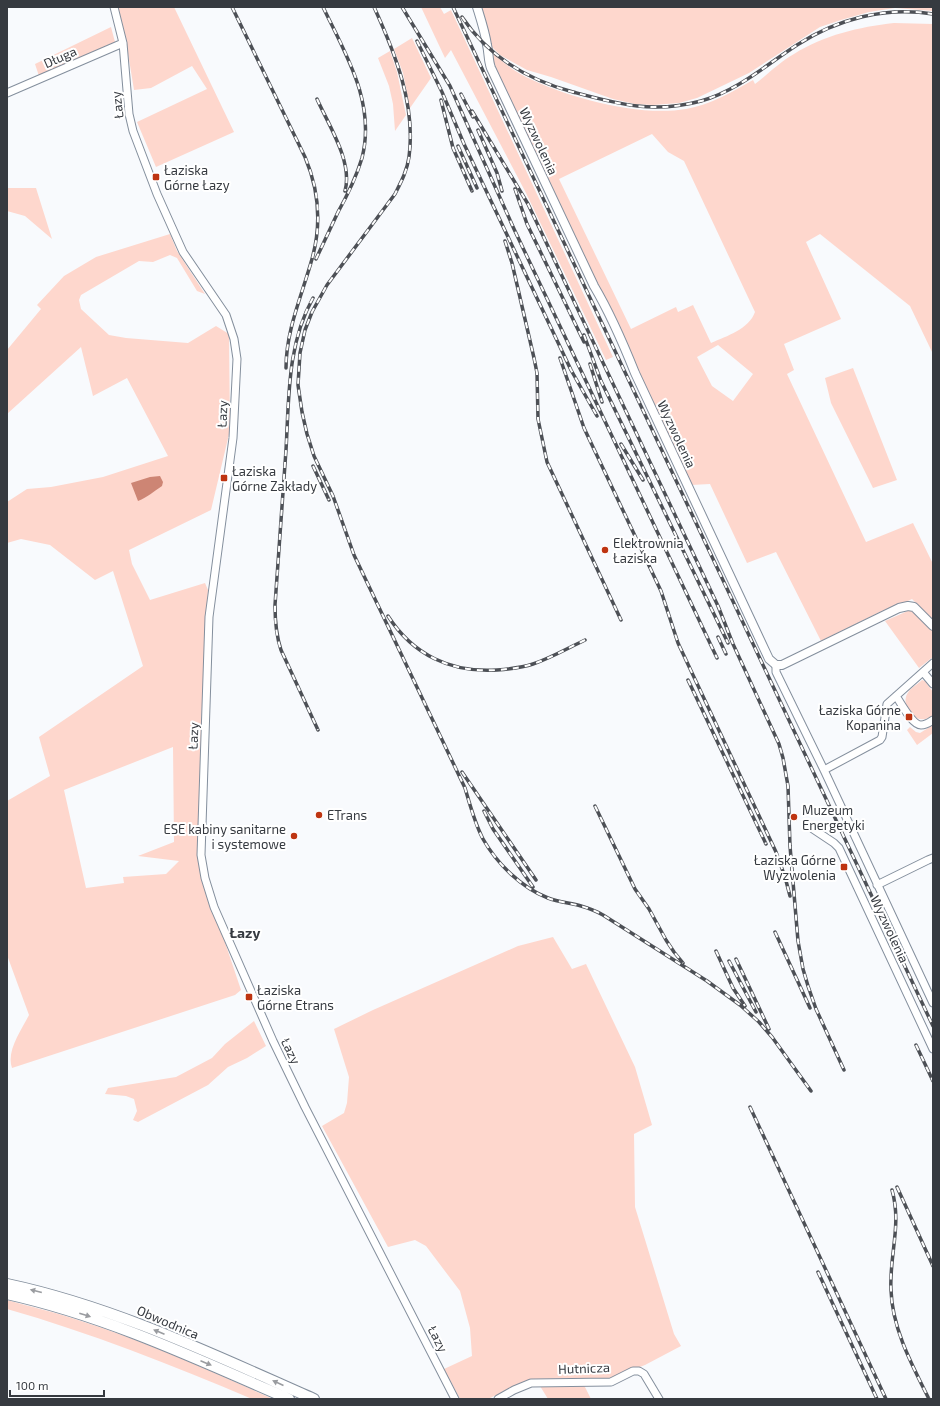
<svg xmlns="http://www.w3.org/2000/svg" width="940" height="1406" font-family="'Exo 2',sans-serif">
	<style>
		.green { fill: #fed7cd; fill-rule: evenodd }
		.water { fill: #cd8574 }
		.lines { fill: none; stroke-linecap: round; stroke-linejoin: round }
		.minor-casing { stroke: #848f9d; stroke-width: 9 }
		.tertiary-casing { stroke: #848f9d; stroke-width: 10 }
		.primary-casing { stroke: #848f9d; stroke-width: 12 }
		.minor { stroke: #fff; stroke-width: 7 }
		.tertiary { stroke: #fff; stroke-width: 8 }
		.primary { stroke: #fff; stroke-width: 10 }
		.rail-casing { stroke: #4d5056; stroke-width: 3.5 }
		.rail { stroke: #fff; stroke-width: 2; stroke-dasharray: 6; stroke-linecap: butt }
		.oneway { fill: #9a9ca0 }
		.poi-dot { fill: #be3411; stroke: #fff; stroke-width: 1.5 }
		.labels { text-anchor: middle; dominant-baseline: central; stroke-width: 4; stroke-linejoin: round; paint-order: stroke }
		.street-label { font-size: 13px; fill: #363a40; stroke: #fff }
		.poi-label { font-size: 13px; fill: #363a40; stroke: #fff; text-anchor: start }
		.neighbourhood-label { font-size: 14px; font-weight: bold; fill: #363a40; stroke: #fff }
	</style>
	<rect width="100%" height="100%" fill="#f8fafd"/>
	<!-- green -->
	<path class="green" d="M117,7H174L234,132L156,167L137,122L207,89L192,66L151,88L134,90L126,41Z
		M421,7H440L444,14L451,10L613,357L606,360L526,193L451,50L445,58Z
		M479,7H933V11L895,8L869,12L841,20L820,27L749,73L697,98L679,103L653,105L635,104L613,99L551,77L527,70L500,55L491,46Z
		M894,23L933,24V354L910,306L820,234L806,242L841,319L784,344L794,370L787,374L866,542L913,523L933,564V657L919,668L885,621L919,606L912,599L891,609L880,612L821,641L776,552L747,563L710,484L691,485L637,371L621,328L590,270L491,59V52C502,61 513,71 526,77C569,98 638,117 686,109C710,105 732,92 753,80L755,84C768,74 780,62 794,54C824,35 859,27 894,23ZM652,134L668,152L684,161L755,312C749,329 727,336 711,343L693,305L678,312L676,307L631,329L559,179ZM718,345L753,374L733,401L712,386L697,357Z
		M111,27L115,42L39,76L35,64Z
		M412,38L431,78L410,108L403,73L394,49Z
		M390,51L397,72L406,115L395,131L393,104L389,86L378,58Z
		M7,188H36L52,239L25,216L7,211Z
		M170,234L177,251L205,294L197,291L177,258L170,255L153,262L139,261L81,295L79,300L81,309L109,335L126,338L188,343L216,326L229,334L230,430L211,510L129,550L132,564L150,600L205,583L208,590L201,724L198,862L241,990L235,995L12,1068C6,1051 21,1031 29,1015L7,955V801L50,776L39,737L143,666L113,571L95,580L50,545L21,539L7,543V502L27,489L51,487L103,477L168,456L127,378L93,396L81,347L7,414V350L41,309L37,305L64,276L96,257ZM173,747L174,842L138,856L179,861L166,874L123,877L124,883L86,888L64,790Z
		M853,368L897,480L873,488L831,403L825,378Z
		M922,680L925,681L933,692V715C918,729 897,706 909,691C912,687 918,684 922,680Z
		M933,725V733L917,745L907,730L910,727L916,732L920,733Z
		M553,937L572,969L586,964L635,1067L652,1125L634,1134L635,1207L674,1334L681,1346L645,1365L611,1378L531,1379L490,1398L460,1399L444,1369L472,1356L470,1328L460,1291L426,1246L415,1240L388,1247L322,1126L344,1113L347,1103L349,1077L334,1029L373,1010L518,946Z
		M254,1021L266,1046L247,1058L228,1067L208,1085L138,1122L133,1120L137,1111L134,1099L126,1096L105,1094L108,1088L176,1077L212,1058L225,1044Z
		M7,1300C31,1307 55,1312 78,1320C145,1341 209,1370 273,1399H252C172,1365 91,1333 7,1309Z
		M584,1385L591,1399H548L540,1386Z"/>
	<!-- water -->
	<path class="water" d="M160,476L163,482L162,486C153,492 148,497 138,501L131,483L150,477Z"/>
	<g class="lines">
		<defs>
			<path id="minor" d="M114,7L123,43L129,114L133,131L157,194L183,252L226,315L234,339L237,359L233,438L209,617L201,855L205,878L214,907L273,1041L305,1107L455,1399
				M7,93L123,43
				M776,665V672L824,770L933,1003
				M923,672L933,684
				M896,696C901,703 912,725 921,725C926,725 930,722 933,720
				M824,770L880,740L882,737L887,704L933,663
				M813,829L834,843L839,848L933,1049
				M877,885L928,860L933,858
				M498,1399L514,1390L531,1383L611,1382L633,1371H639L644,1374L659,1399"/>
			<path id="tertiary" d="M477,7C481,20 485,32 487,45C489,53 488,60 491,68L594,286C610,313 623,343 635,373L769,659L776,665H782L899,608L908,606L914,607L933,626"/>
			<path id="primary" d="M7,1284C115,1307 214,1355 314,1399
				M7,1294C106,1316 197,1359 289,1399"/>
		</defs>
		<!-- minor casing -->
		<use href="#minor" class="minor-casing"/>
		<!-- tertiary casing -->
		<use href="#tertiary" class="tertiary-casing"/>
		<!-- primary casing -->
		<use href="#primary" class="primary-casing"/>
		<!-- minor -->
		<use href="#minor" class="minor"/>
		<!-- tertiary -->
		<use href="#tertiary" class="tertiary"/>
		<!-- primary -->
		<use href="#primary" class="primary"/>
		<defs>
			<path id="rail" d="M232,7L305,157C319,190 322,223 312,259C302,295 286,330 286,368
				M323,7C346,55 376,103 362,158C356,178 347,196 337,214
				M374,7C395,53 416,105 409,157C407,171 401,182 395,194L327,285L312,312L305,330L300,353L298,385L302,412L307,434L314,456L333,496L354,555L465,788C470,805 475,824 483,839C497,864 522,888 548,898C558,902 570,903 581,906C588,908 596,911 603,915L707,981L740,1005L759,1022L772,1037L811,1091
				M402,7L450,86L514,229L717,658
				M453,7L933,1026
				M462,17C488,56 528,80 573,92C618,104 653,114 701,101C737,91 766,65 797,45C837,19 886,6 933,14
				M417,41L442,92L464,144L571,370L597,416
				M461,94L473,117
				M317,99C329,126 353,162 345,191
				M441,100L453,148L472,191
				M472,111L528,204L718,606L733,644L779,744L783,758L788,786L790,846L798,941L803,969L808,986L816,1009L844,1070
				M478,130L497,173L502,191
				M458,146L477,188
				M515,189L527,224L584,342
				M505,241L512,263L534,358L537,373L538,419L547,462L621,620
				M316,259L339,210
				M313,298C287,344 289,399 286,450C282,501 279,553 275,605C275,621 276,635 281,650L318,730
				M584,335L601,381L728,643
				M560,358L584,428L661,591L678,643L776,852L785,877L790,896
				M590,364L602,402
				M621,444L643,480
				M313,466L329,500
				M388,616C413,655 451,673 497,670C509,669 521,668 533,664C551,658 568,648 585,640
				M718,637L726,654
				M688,680L766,844
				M462,772L536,880
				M595,806L635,889L649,909L666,940L674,952L683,963
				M484,811L493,829L533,887
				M775,932L810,1008
				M716,951L733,988L745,1006
				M736,959L769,1029
				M729,961L756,1012
				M916,1045L933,1081
				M750,1107L886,1399
				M897,1187L933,1266
				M892,1190C902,1225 889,1256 891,1290C892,1328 912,1365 929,1399
				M818,1272L877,1399"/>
		</defs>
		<!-- rail casing -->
		<use href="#rail" class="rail-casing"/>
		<!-- rail -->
		<use href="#rail" class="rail"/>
	</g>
	<!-- one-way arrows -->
	<defs><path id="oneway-solid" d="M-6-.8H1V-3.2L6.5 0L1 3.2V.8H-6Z"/></defs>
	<g class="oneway">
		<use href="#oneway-solid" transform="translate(36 1291) rotate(-166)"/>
		<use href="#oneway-solid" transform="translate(85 1315) rotate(18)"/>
		<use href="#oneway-solid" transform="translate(159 1332) rotate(-157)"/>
		<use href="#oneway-solid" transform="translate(206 1363) rotate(23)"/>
		<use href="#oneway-solid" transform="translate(278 1383) rotate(-156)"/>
	</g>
	<!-- markers -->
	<g class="poi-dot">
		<rect x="152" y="173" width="8" height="8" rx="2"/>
		<rect x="220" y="474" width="8" height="8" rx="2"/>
		<circle cx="605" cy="550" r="4"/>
		<rect x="905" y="713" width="8" height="8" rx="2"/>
		<circle cx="319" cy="815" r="4"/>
		<circle cx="794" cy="817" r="4"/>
		<circle cx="294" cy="836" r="4"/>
		<rect x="840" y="863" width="8" height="8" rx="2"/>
		<rect x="245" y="993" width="8" height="8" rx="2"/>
	</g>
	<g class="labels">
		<!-- street labels -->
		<g class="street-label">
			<text transform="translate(60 57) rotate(-24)">Długa</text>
			<text transform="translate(117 105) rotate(-97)">Łazy</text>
			<text transform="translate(539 141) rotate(65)">Wyzwolenia</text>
			<text transform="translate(222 414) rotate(-88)">Łazy</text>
			<text transform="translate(677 434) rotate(65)">Wyzwolenia</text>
			<text transform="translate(193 736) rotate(-88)">Łazy</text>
			<text transform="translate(890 929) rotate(65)">Wyzwolenia</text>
			<text transform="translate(291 1051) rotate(64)">Łazy</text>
			<text transform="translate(168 1322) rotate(23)">Obwodnica</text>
			<text transform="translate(438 1339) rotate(63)">Łazy</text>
			<text transform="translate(584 1368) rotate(-2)">Hutnicza</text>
		</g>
		<!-- poi labels -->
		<g class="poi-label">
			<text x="164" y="170">Łaziska<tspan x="164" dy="15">Górne Łazy</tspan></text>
			<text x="232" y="471">Łaziska<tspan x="232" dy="15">Górne Zakłady</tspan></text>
			<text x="613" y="543">Elektrownia<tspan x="613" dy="15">Łaziska</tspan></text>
			<text x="901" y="710" text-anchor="end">Łaziska Górne<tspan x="901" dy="15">Kopanina</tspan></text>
			<text x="802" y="810">Muzeum<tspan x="802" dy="15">Energetyki</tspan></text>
			<text x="327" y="815">ETrans</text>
			<text x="286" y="829" text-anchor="end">ESE kabiny sanitarne<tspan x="286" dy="15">i systemowe</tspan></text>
			<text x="836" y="860" text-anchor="end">Łaziska Górne<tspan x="836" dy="15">Wyzwolenia</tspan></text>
			<text x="257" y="990">Łaziska<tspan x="257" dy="15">Górne Etrans</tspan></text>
		</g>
		<!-- neighbourhood labels -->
		<g class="neighbourhood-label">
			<text x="245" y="932">Łazy</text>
		</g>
	</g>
	<!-- border -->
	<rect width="940" height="1406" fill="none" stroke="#363a40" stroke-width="16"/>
	<!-- scale -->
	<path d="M10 1390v6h94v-6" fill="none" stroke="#363a40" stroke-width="2"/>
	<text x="16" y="1390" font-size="12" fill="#363a40" stroke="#ffffff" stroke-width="3" paint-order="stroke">100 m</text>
</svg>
